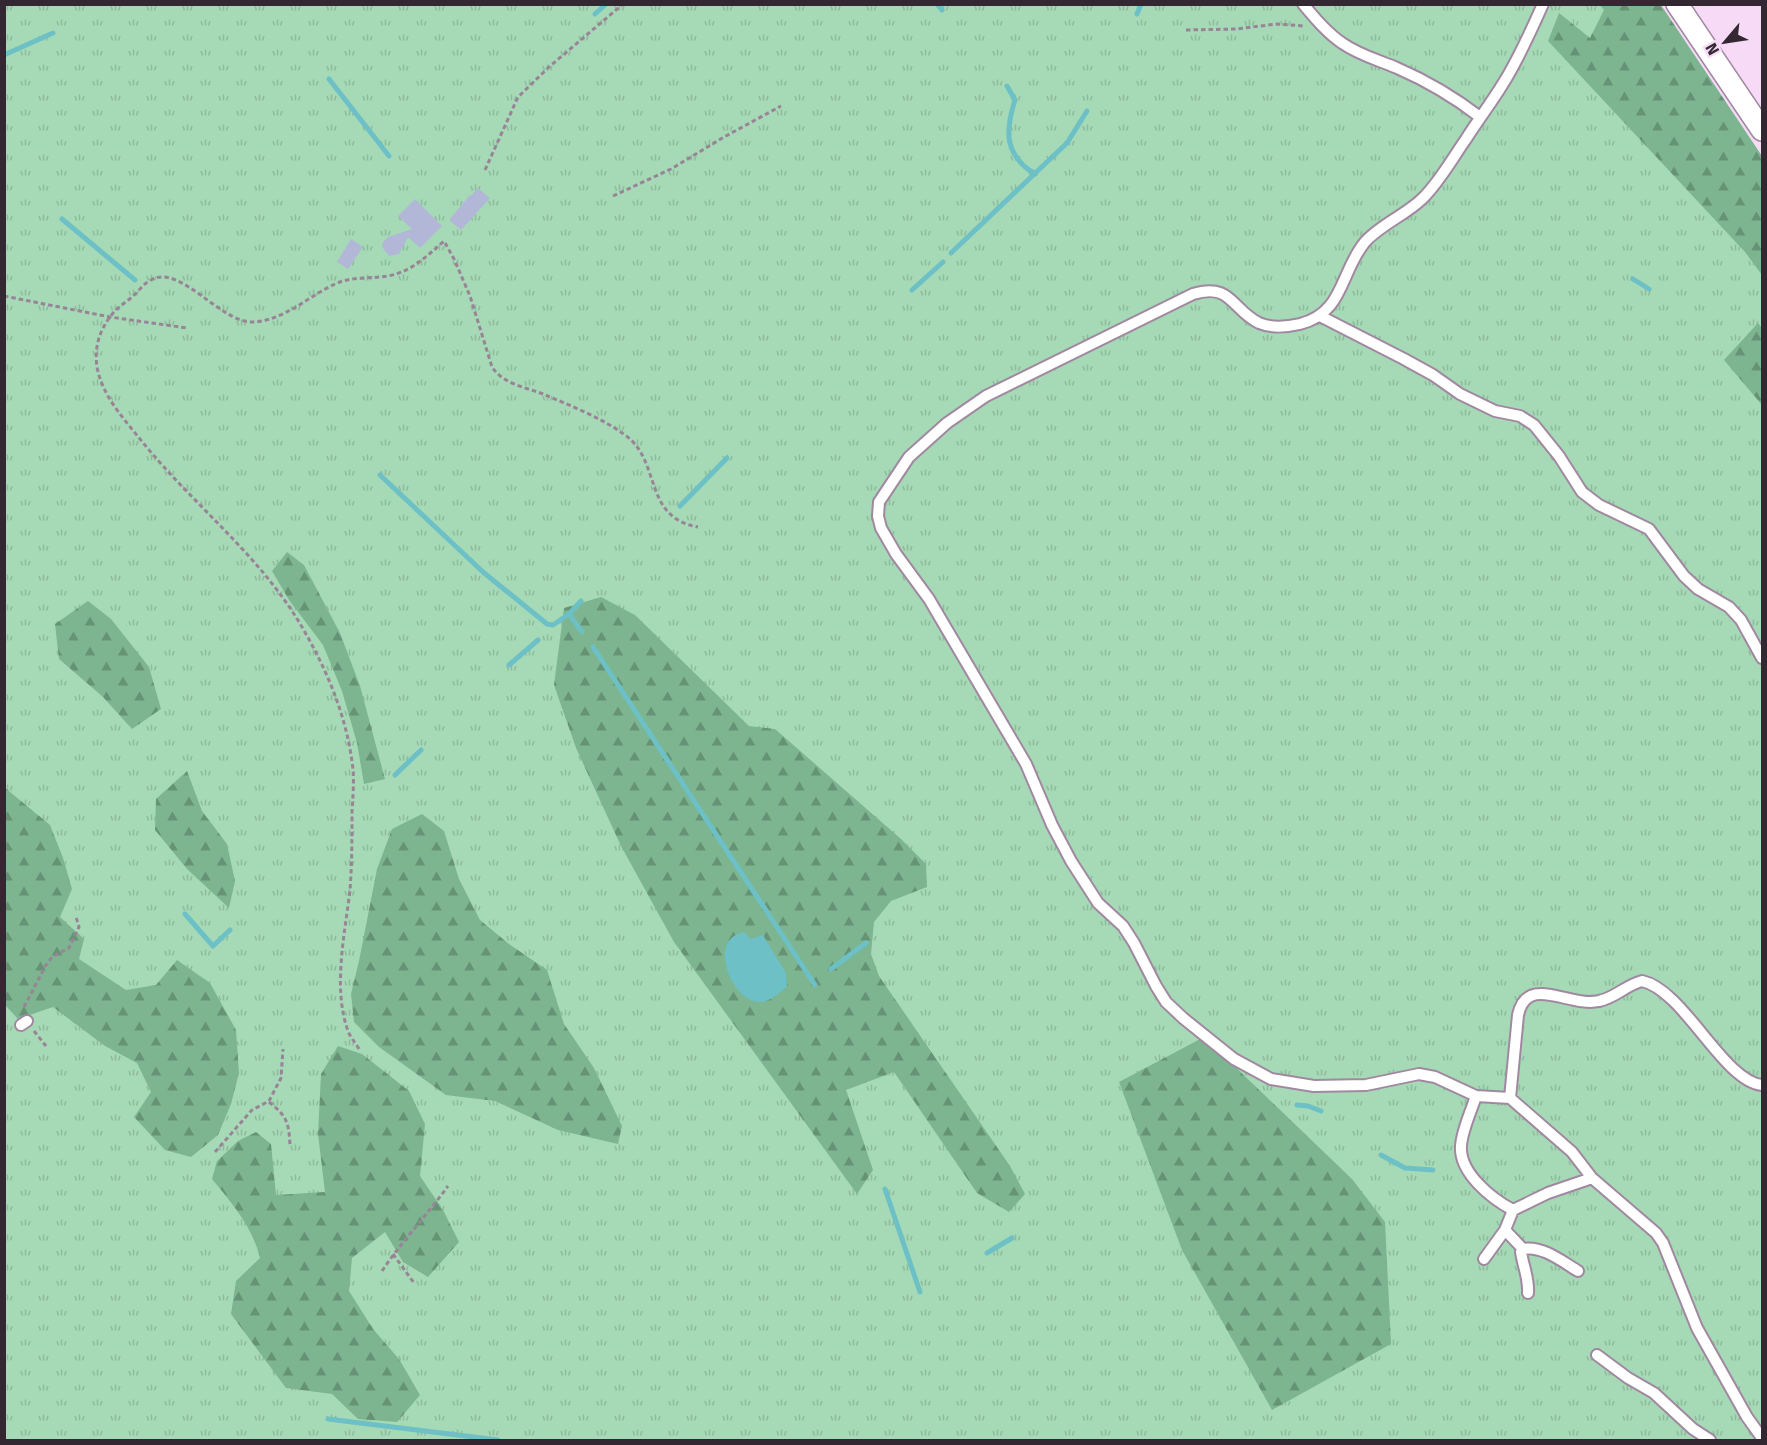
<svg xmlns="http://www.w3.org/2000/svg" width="1767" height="1445" font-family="'Fira Sans',sans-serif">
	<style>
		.grass { fill: url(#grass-tufts) }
		.forest { fill: url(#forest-firs) }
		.water { fill: #6dc0c6 }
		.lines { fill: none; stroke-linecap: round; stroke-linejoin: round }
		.stream { stroke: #6dc0c6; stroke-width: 5 }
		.building { fill: #b2b6d7 }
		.service-casing { stroke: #a188a1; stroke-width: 14 }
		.minor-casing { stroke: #a188a1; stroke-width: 24 }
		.path { stroke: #988497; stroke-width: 3; stroke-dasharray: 4.5 3; stroke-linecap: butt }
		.service { stroke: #fff; stroke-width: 10 }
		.minor { stroke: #fff; stroke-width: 21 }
	</style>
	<defs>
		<pattern id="grass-tufts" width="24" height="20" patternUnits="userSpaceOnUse" patternTransform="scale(1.5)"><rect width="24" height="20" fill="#a6dab6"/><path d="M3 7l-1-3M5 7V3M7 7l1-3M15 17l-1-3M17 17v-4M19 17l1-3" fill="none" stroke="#8fbb9d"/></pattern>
		<pattern id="forest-firs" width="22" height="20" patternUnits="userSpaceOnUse" patternTransform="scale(1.5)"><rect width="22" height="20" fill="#7cb58f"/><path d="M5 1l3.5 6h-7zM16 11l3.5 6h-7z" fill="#669375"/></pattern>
	</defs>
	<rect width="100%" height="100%" fill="#f6daf6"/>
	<!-- grass -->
	<path class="grass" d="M4,5H1658L1762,182V1440H5Z"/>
	<!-- forest -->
	<path class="forest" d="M1600,5H1661L1762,156V275L1745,252L1548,41L1559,13L1590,38L1604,10Z
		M1758,323L1762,328V405L1724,360Z
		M287,552L304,565L340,633L360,686L385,779L364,784L357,743L342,691L323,645L289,600L272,571Z
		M601,597L635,615L749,726L775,729L901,839L926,864L927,887L891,901L874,922L871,954L879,976L1010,1166L1025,1194L1009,1212L977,1193L894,1072L846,1090L873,1170L857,1194L674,942L621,846L576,748L554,685L564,608Z
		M88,601L111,619L149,667L161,709L132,729L103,697L59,659L55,624Z
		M187,771L202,811L227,844L235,881L229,908L187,869L155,830L156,799Z
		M4,787L50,825L63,858L72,889L60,917L84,939L79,959L126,990L156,985L177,960L210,983L236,1030L239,1073L231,1104L218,1135L191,1157L165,1150L134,1117L151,1092L137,1063L105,1046L53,1007L18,1019L5,1005Z
		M422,814L444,831L459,879L480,920L509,944L547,970L564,1024L594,1068L622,1126L618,1144L558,1130L495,1101L446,1095L379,1047L354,1022L351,994L359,961L377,869L392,829Z
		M1204,1037L1352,1179L1385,1222L1391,1344L1272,1410L1182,1250L1119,1082Z
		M338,1046L362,1054L409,1091L425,1124L420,1176L443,1210L459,1242L428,1277L403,1262L385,1232L352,1258L349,1291L373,1329L399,1359L420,1395L397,1422L358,1419L332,1394L286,1388L231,1314L236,1281L260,1258C253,1228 232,1203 212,1179L217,1161L238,1141L256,1132L271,1144L276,1195L325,1192L318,1134L321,1074Z"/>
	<!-- water -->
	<path class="water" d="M745,932L750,939L763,935L786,973L787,987C779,993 769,1003 758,1002C731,1000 706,938 745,932Z"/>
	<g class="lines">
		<!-- stream -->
		<path class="stream" d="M937,4L942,10
			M595,14L606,4
			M1137,14L1141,4
			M4,55L53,33
			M329,79L389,156
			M1007,86L1015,100C1005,131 1004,155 1035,174
			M62,219L135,280
			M951,253L1067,143L1087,111
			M1633,279L1649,289
			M912,290L943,262
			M380,475L483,572L547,624L553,625L569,614L581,601
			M680,506L727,458
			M569,614L582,632
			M593,647L815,985
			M509,665L538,640
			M395,775L421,750
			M185,914L213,946L230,930
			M831,969L866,943
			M1297,1105L1308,1106L1321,1111
			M1381,1155L1405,1168L1433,1170
			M885,1189L920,1292
			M987,1253L1012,1238
			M328,1419L498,1440"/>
	</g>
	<!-- building -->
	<path class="building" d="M478,188L490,198L461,230L449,220L470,195L471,196Z
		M415,199L442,226L420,248L408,237L399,254L389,256L382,247L383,242L388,237L412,229L398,216Z
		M351,239L363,247L348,269L337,262Z"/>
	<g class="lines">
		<defs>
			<path id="service" d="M1303,4C1315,18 1327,33 1342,43C1359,55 1378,60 1397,68C1427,81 1454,97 1480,117
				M1543,4C1531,31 1519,58 1504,82C1492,102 1478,120 1466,139C1452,159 1440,181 1423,198C1406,215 1381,224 1365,242C1340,272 1344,313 1300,324C1287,327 1271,328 1259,323C1232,310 1231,282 1193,294L986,396L947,423L909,457L879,502L878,516L881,528L896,554L929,599L1026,764L1052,825L1071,861L1098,903L1123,926L1134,943L1156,986L1166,1002L1183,1018L1234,1059L1271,1079L1314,1086L1366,1085L1419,1074L1435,1077L1476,1096L1510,1098L1572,1152L1592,1178L1656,1233L1663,1243L1697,1328L1747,1417L1762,1438
				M1320,316L1404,359L1433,375L1460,394L1495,411L1520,416L1534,425L1559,456L1582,492L1599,505L1649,529L1684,576L1698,589L1729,607L1741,620L1762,658
				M21,1025L27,1021
				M1476,1096C1471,1112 1462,1130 1461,1146C1459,1173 1492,1199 1513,1210
				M1510,1098L1518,1015C1527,973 1570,1008 1599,1001C1615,998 1626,985 1642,981C1684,990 1723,1081 1762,1085
				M1505,1230L1523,1249
				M1484,1259L1505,1230L1513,1210L1548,1193L1592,1178
				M1528,1293C1529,1278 1523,1266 1521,1252L1523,1249C1542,1245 1563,1262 1578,1271
				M1597,1355L1628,1378L1654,1393L1693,1429L1710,1440"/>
			<path id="minor" d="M1677,4L1762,130"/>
		</defs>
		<!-- service casing -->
		<use href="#service" class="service-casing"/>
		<!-- minor casing -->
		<use href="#minor" class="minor-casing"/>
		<!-- path -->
		<path class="path" d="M1116,4V5
			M1186,30L1236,29L1277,24L1304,26
			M485,170L518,97L549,67L623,4
			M613,196L671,169L724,137L781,106
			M4,296L110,317L187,328
			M24,1007L46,965L52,957L69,948L79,927L76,917
			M34,1031L46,1046
			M359,1049C355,1042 349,1036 347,1028C333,986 345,933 350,890C352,864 352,838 352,811C353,797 354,783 353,769C347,717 328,672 302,627C260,555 192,504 140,439C123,418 102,395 97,367C94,346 100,328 114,312C120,305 127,302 133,296C139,291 143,284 151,280C180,263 220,323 253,322C283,321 309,296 335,284C352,276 370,279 388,276C411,272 427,256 444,241L454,259L470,296L492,367C503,384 525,387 543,394C569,405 602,418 625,435C662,461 642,517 698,527
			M269,1102C287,1116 289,1123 290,1146
			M215,1152L252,1110L269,1101L281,1078L283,1049
			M393,1254L414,1283
			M382,1271C402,1241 427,1215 448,1186"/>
		<!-- service -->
		<use href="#service" class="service"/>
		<!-- minor -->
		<use href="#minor" class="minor"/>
	</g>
	<!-- border -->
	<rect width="1767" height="1445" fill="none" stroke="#332832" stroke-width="12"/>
	<!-- north arrow -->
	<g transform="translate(1725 42) rotate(241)" stroke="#f6daf6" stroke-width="4.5" paint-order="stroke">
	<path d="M0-4.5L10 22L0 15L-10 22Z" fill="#332832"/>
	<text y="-9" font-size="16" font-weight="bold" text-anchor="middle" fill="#332832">N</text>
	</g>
</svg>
